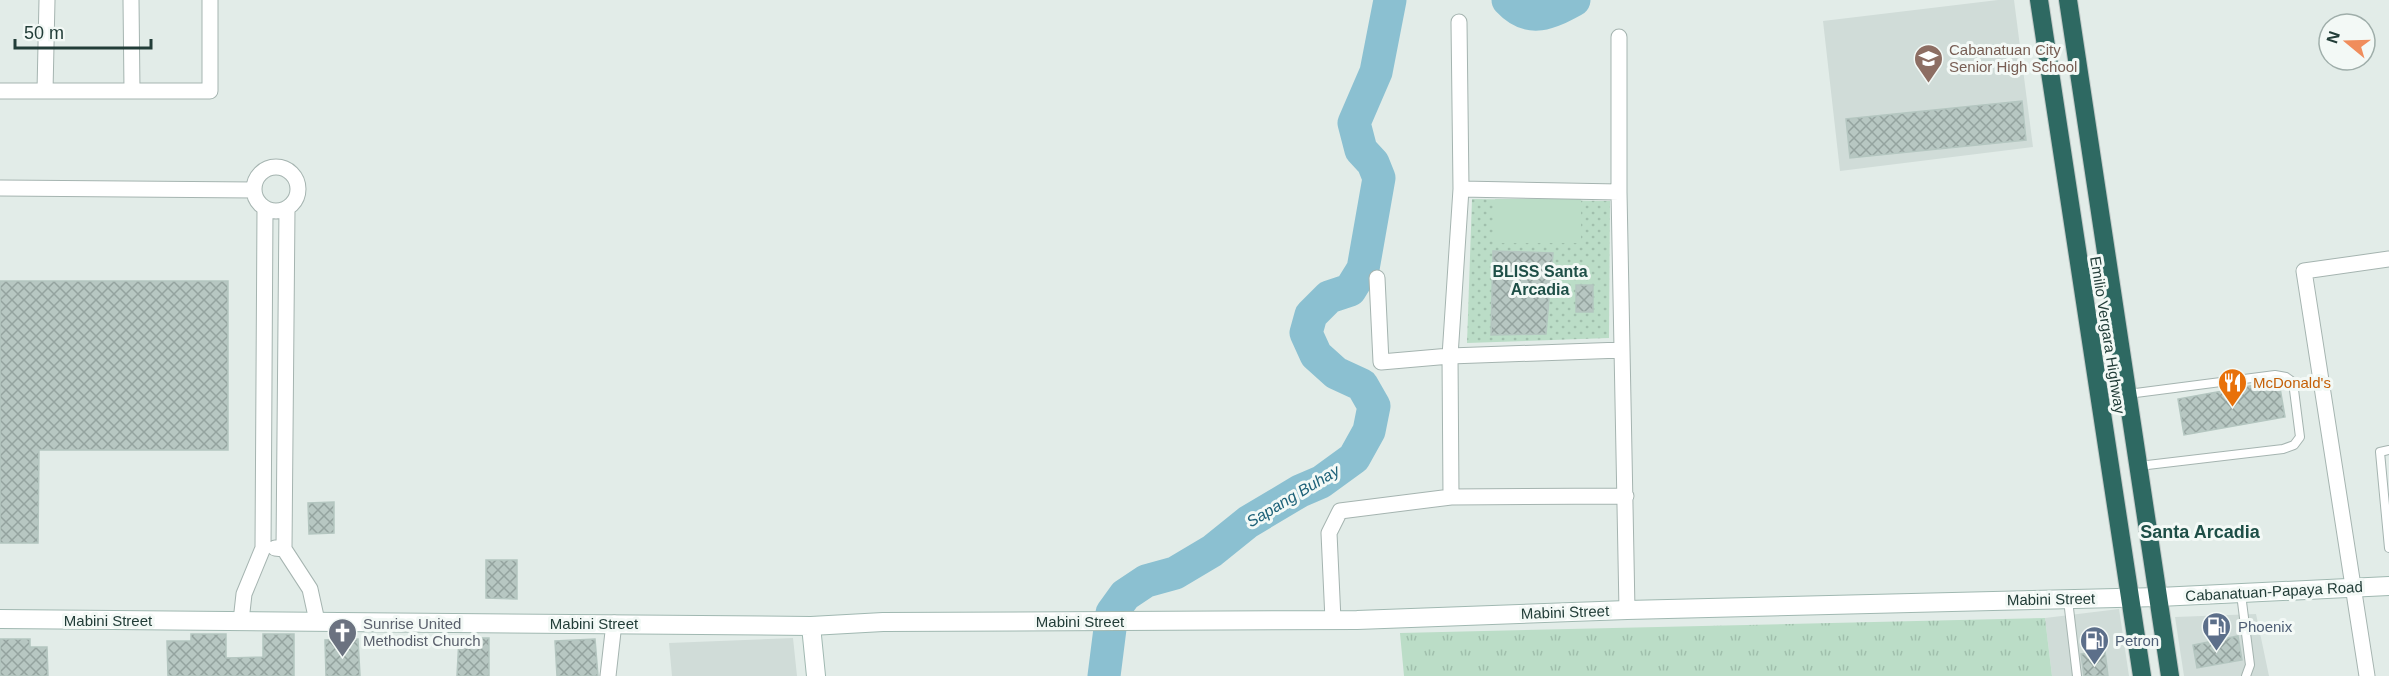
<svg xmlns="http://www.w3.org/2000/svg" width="2389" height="676" font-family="Helvetica,sans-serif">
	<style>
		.built { fill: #d0dcd8 }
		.grass { fill: url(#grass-tufts) }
		.park { fill: url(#park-dots) }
		.pitch { fill: #bbddc7 }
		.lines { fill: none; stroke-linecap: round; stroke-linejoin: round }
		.river { stroke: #8bc0d1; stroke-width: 33 }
		.building { fill: url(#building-cross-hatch); stroke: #b4c6c0; stroke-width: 1.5 }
		.lane-casing { stroke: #a5b4b0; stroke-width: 10 }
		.street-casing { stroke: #a5b4b0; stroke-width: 17 }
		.secondary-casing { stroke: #a0b8b1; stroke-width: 20 }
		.highway-casing { stroke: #c1c9c7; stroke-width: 20 }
		.lane { stroke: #fff; stroke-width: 8 }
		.street { stroke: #fff; stroke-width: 15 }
		.secondary { stroke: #fff; stroke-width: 18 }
		.highway { stroke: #2e6962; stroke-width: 18 }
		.labels { text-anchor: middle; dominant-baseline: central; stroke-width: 6; stroke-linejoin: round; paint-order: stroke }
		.education-label { font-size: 15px; fill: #785e54; stroke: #f3f9f6; text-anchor: start }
		.street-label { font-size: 15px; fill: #223d38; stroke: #f3f9f6 }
		.food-label { font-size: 15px; fill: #c56008; stroke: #f3f9f6; text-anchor: start }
		.worship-label { font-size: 15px; fill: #5b616d; stroke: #f3f9f6; text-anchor: start }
		.service-label { font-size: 15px; fill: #4e5e75; stroke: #f3f9f6; text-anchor: start }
		.neighbourhood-label { font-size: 16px; font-weight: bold; fill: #1e4f47; stroke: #f3f9f6 }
		.water-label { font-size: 16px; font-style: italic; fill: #1d6178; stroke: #f3f9f6 }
		.quarter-label { font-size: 18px; font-weight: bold; fill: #1e4f47; stroke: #f3f9f6 }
	</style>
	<defs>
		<pattern id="grass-tufts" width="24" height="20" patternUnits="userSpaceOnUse" patternTransform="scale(1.5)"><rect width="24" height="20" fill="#bbddc7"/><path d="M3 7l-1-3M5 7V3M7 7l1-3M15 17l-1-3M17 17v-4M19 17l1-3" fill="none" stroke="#a0bfac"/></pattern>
		<pattern id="park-dots" width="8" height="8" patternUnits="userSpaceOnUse" patternTransform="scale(1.5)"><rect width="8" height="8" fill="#bbddc7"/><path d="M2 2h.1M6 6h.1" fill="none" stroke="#a0bfac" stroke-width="1.8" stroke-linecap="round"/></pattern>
		<pattern id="building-cross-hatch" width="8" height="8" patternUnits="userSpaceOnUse" patternTransform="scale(1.5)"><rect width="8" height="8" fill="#b7c7c2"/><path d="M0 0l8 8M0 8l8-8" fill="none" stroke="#94a39f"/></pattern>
	</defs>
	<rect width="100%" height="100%" fill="#e2ece8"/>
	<!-- built -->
	<path class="built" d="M1998,0H2014L2033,147L1840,171L1823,21Z
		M2119,609L2129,676H2052L2045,618Z
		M2256,614L2269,676H2184L2175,617Z
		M793,638L797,676H672L669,643Z"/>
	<!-- grass -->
	<path class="grass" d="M2045,618L2052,676H1404L1400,633Z"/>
	<!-- park -->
	<path class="park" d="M1472,199L1610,201L1609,338L1467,343Z"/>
	<!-- pitch -->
	<path class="pitch" d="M1495,199H1581V243H1495Z"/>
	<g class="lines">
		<!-- river -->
		<path class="river" d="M1508,0C1530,24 1550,13 1574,0
			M1104,676L1112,613L1125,595L1146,581L1175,573L1212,551L1248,522L1300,491L1321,482L1354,458L1369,431L1374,406L1362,385L1336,373L1316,355L1306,333L1311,315L1329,297L1350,290L1363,269L1379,178L1373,163L1361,150L1354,123L1376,72L1390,0"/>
	</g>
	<!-- building -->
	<path class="building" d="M2022,101L2026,140L1850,158L1846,119Z
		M1493,251L1553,253L1546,334L1491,335Z
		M0,281H228V450H39L38,543H0Z
		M1576,285H1593V312H1576Z
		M2277,381L2279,382L2285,417L2184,435L2178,399Z
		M334,502V533L309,534L308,503Z
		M486,560H517V599L486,598Z
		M191,634H226V658L263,657V634H294V676H168L167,641H191Z
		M2238,636L2242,660L2197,668L2193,645Z
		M459,638H489V676H457Z
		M0,639H30V647H47L48,676H0Z
		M358,639L360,676H326L325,640Z
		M595,639L598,676H557L555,641Z
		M2105,651L2108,676H2084L2081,654Z"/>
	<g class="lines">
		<defs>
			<path id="lane" d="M2128,394L2275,375L2286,377L2293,382L2300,437L2294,445L2283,449L2139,466
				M2389,450L2380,452L2389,548
				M2241,594L2250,665L2246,676
				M2068,600L2077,676"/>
			<path id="street" d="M131,0L132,90
				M1619,37V192L1627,610
				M0,91H210V0
				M45,91L47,0
				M254 189a22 22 0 1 1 44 0a22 22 0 1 1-44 0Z
				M0,188L254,190
				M1461,189L1619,192
				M1377,278L1381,362L1450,356L1622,350
				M1451,497L1450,356L1461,189L1459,22
				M275,548L284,549L310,589L317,621
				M284,549L287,208
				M1333,620L1329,533L1340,511L1451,497L1626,496
				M241,621L244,594L263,548L265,209
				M608,676L614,623
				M2367,676L2304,271L2389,259"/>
			<path id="secondary" d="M0,619L811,626L883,622L1357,620L1627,610L2159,597L2389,586
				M811,626L816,676"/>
			<path id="highway" d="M2039,0L2142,676
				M2068,0L2170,676"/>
		</defs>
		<!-- lane casing -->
		<use href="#lane" class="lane-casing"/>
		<!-- street casing -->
		<use href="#street" class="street-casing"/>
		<!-- secondary casing -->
		<use href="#secondary" class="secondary-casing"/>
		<!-- highway casing -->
		<use href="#highway" class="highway-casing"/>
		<!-- lane -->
		<use href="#lane" class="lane"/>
		<!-- street -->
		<use href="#street" class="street"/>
		<!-- secondary -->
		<use href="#secondary" class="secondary"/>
		<!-- highway -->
		<use href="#highway" class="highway"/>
	</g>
	<!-- icons -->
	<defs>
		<symbol id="school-pin" viewBox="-11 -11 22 30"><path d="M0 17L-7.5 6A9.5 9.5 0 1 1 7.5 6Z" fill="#8d6e63" stroke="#f3f9f6"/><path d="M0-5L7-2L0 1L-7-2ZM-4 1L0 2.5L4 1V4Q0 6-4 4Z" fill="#fff"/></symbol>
		<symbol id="restaurant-pin" viewBox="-11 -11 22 30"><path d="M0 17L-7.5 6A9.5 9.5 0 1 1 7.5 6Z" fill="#e8710a" stroke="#f3f9f6"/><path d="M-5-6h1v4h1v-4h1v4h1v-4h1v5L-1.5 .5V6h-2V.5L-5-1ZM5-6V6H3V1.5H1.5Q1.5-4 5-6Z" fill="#fff"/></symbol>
		<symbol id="fuel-pin" viewBox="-11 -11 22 30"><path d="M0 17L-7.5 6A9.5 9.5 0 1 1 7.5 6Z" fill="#5c6f8a" stroke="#f3f9f6"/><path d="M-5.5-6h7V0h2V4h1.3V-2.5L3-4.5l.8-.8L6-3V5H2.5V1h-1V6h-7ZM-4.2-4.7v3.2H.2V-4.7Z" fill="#fff"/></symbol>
		<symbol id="church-pin" viewBox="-11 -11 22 30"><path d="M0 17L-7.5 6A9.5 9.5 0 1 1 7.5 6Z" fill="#6b7280" stroke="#f3f9f6"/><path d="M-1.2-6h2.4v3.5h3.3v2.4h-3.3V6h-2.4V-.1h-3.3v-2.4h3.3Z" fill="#fff"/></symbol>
	</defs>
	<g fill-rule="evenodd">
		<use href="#school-pin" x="1912" y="42" width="33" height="45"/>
		<use href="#restaurant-pin" x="2216" y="366" width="33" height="45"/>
		<use href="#fuel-pin" x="2200" y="610" width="33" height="45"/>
		<use href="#church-pin" x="326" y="616" width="33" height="45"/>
		<use href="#fuel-pin" x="2078" y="624" width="33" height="45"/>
	</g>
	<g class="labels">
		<!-- education labels -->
		<g class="education-label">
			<text x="1949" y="49">Cabanatuan City<tspan x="1949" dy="17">Senior High School</tspan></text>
		</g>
		<!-- street labels -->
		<g class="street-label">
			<text transform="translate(2108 335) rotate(81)">Emilio Vergara Highway</text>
			<text transform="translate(2274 591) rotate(-3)">Cabanatuan-Papaya Road</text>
			<text transform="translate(2051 599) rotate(-1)">Mabini Street</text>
			<text transform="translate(1565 612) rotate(-2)">Mabini Street</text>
			<text x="108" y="620">Mabini Street</text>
			<text x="1080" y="621">Mabini Street</text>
			<text x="594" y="623">Mabini Street</text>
		</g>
		<!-- food labels -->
		<g class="food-label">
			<text x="2253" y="382">McDonald's</text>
		</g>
		<!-- worship labels -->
		<g class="worship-label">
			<text x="363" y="623">Sunrise United<tspan x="363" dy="17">Methodist Church</tspan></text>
		</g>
		<!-- service labels -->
		<g class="service-label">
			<text x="2238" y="626">Phoenix</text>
			<text x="2115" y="640">Petron</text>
		</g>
		<!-- neighbourhood labels -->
		<g class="neighbourhood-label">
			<text x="1540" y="271">BLISS Santa<tspan x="1540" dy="18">Arcadia</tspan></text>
		</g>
		<!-- water labels -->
		<g class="water-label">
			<text transform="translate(1293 496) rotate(-31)">Sapang Buhay</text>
		</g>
		<!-- quarter labels -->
		<g class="quarter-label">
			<text x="2200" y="532">Santa Arcadia</text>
		</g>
	</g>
	<!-- north arrow -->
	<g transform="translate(2347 42) rotate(289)"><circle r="28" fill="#f3f9f6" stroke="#9faeaa" stroke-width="1.5"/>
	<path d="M0-4.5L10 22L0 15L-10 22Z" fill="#f08d5c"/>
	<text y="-9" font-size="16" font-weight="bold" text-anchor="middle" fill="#223d38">N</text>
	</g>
	<!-- scale -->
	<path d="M15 39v9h136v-9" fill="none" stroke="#223d38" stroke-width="3"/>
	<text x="24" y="39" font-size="18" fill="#223d38" stroke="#f3f9f6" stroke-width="4.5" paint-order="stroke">50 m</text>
</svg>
